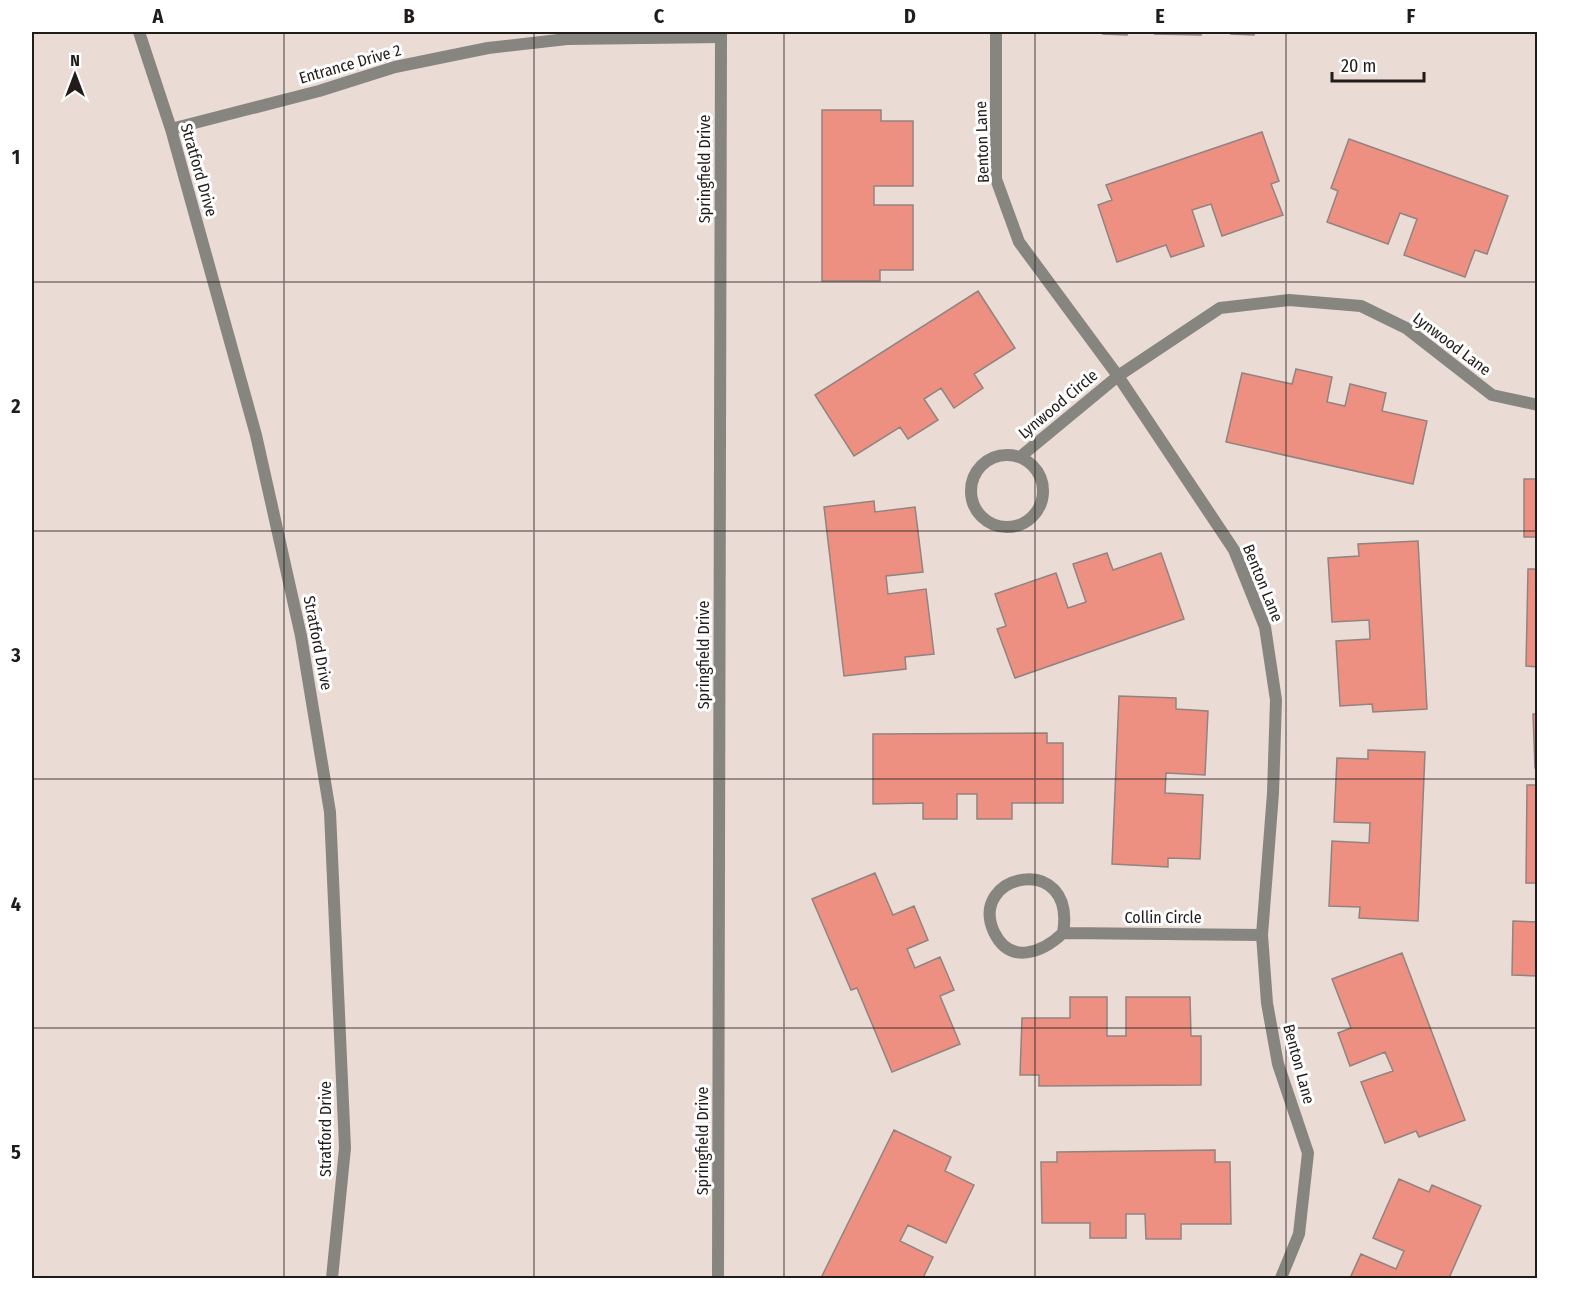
<svg xmlns="http://www.w3.org/2000/svg" width="1569" height="1310" font-family="'Fira Sans Condensed',sans-serif">
	<style>
		.building { fill: #ed9081; stroke: #928381; stroke-width: 1.5 }
		.lines { fill: none; stroke-linecap: round; stroke-linejoin: round }
		.minor { stroke: #878580; stroke-width: 12 }
		.tertiary { stroke: #878580; stroke-width: 12 }
		.grid { fill: none; stroke: #211c1a; stroke-width: 1.5; stroke-opacity: 0.55 }
		.labels { text-anchor: middle; dominant-baseline: central; stroke-width: 6; stroke-linejoin: round; paint-order: stroke }
		.street-label { font-size: 16px; fill: #211c1a; stroke: #fff }
		.neatline { fill: none; stroke: #211c1a; stroke-width: 2 }
		.grid-label { font-size: 20px; text-anchor: middle; font-weight: bold; fill: #211c1a }
	</style>
	<rect width="100%" height="100%" fill="#eadbd5"/>
	<!-- building -->
	<path class="building" d="M1103,32H1127V35L1103,34Z
		M1156,32H1202L1201,35L1155,34Z
		M1231,32H1254V35L1231,34Z
		M822,110H881V121H913V186H874V205H913V270H880V281H822Z
		M1262,132L1279,181L1271,184L1283,215L1222,236L1211,204L1192,210L1204,246L1171,257L1166,245L1117,262L1098,205L1112,200L1106,185Z
		M1349,139L1508,196L1487,254L1475,250L1465,277L1404,255L1417,219L1400,213L1388,244L1327,222L1338,191L1331,188Z
		M978,291L1015,348L974,374L983,388L954,408L941,388L924,399L938,420L908,439L900,427L854,456L815,395Z
		M1296,369L1332,377L1327,402L1345,406L1350,384L1386,393L1382,411L1427,421L1413,484L1226,442L1242,373L1292,384Z
		M1524,479H1538V537H1524Z
		M874,501L875,512L915,507L923,572L886,576L888,594L926,589L934,654L905,657L906,669L844,676L824,507Z
		M1418,541L1427,709L1373,712L1372,704L1340,706L1336,641L1370,639L1369,620L1332,622L1328,558L1359,556L1358,544Z
		M1107,553L1113,570L1161,553L1184,619L1015,678L997,629L1006,626L995,594L1056,573L1068,608L1086,602L1073,564Z
		M1528,569H1538V667L1526,666Z
		M1119,696L1176,698V709L1208,711L1205,775L1166,773L1165,793L1203,795L1200,859L1168,858V867L1112,864Z
		M1533,714H1538V768H1535Z
		M1047,733V743H1063V803H1012V819H977V794H957V819H923V803L873,804V734Z
		M1368,750L1425,752L1418,921L1359,918L1360,907L1329,906L1332,841L1369,843L1370,823L1334,822L1337,758L1368,759Z
		M1527,785H1538V883H1526Z
		M875,873L893,915L914,906L928,940L907,949L915,968L940,957L954,990L940,996L960,1044L892,1072L857,988L851,990L812,899Z
		M1513,921L1538,922V976L1512,975Z
		M1402,953L1465,1120L1419,1137L1416,1131L1385,1143L1361,1082L1393,1071L1385,1052L1350,1066L1338,1033L1351,1028L1332,979Z
		M1070,997H1107V1036H1126V997H1190L1191,1036H1201V1085L1039,1086V1075H1020L1022,1018H1070Z
		M894,1130L951,1157L945,1171L974,1185L946,1243L908,1225L900,1241L933,1257L923,1278H821Z
		M1215,1150V1162H1230L1231,1224H1181V1239H1146L1145,1214H1126V1238H1090V1223H1042L1041,1162H1057V1152Z
		M1399,1179L1429,1192L1432,1185L1481,1206L1449,1278H1350L1361,1254L1396,1269L1404,1251L1373,1238Z"/>
	<g class="lines">
		<!-- minor -->
		<path class="minor" d="M139,32L171,129L256,435L301,636L330,812L345,1148L332,1278
			M996,32V179L1019,242L1118,376L1234,550L1265,627L1276,700L1273,793L1262,935L1267,1003L1278,1064L1308,1153L1299,1234L1281,1278
			M171,129L319,91L395,67L488,48L567,39L721,37
			M971 491a36 36 0 1 1 72 0a36 36 0 1 1-72 0Z
			M1020,457L1118,376L1220,308L1289,300L1361,306L1406,328L1492,395L1538,405
			M1063,933C1077,851 967,873 994,932C1010,966 1043,952 1063,933L1262,935"/>
		<!-- tertiary -->
		<path class="tertiary" d="M718,1278L721,32"/>
	</g>
	<!-- grid -->
	<path class="grid" d="M284,32V1278M534,32V1278M784,32V1278M1035,32V1278M1286,32V1278M32,282H1538M32,531H1538M32,779H1538M32,1028H1538"/>
	<g class="labels">
		<!-- street labels -->
		<g class="street-label">
			<text transform="translate(350 64) rotate(-16)">Entrance Drive 2</text>
			<text transform="translate(982 142) rotate(-92)">Benton Lane</text>
			<text transform="translate(704 169) rotate(-90)">Springfield Drive</text>
			<text transform="translate(199 170) rotate(74)">Stratford Drive</text>
			<text transform="translate(1452 344) rotate(37)">Lynwood Lane</text>
			<text transform="translate(1058 404) rotate(-40)">Lynwood Circle</text>
			<text transform="translate(1263 583) rotate(68)">Benton Lane</text>
			<text transform="translate(318 643) rotate(79)">Stratford Drive</text>
			<text transform="translate(703 655) rotate(-90)">Springfield Drive</text>
			<text x="1163" y="917">Collin Circle</text>
			<text transform="translate(1299 1064) rotate(75)">Benton Lane</text>
			<text transform="translate(325 1129) rotate(-90)">Stratford Drive</text>
			<text transform="translate(702 1141) rotate(-90)">Springfield Drive</text>
		</g>
	</g>
	<!-- border -->
	<rect width="1569" height="1310" fill="none" stroke="#ffffff" stroke-width="66"/>
	<!-- north arrow -->
	<g transform="translate(75 75)" stroke="#ffffff" stroke-width="4.5" paint-order="stroke">
	<path d="M0-4.5L10 22L0 15L-10 22Z" fill="#211c1a"/>
	<text y="-9" font-size="16" font-weight="bold" text-anchor="middle" fill="#211c1a">N</text>
	</g>
	<!-- scale -->
	<path d="M1332 72v9h92v-9" fill="none" stroke="#211c1a" stroke-width="3"/>
	<text x="1341" y="72" font-size="18" fill="#211c1a" stroke="#ffffff" stroke-width="4.5" paint-order="stroke">20 m</text>
	<rect x="33" y="33" width="1503" height="1244" class="neatline"/>
	<g class="grid-label">
		<text x="158" y="23">A</text>
		<text x="409" y="23">B</text>
		<text x="659" y="23">C</text>
		<text x="910" y="23">D</text>
		<text x="1160" y="23">E</text>
		<text x="1411" y="23">F</text>
		<text x="16" y="164">1</text>
		<text x="16" y="413">2</text>
		<text x="16" y="662">3</text>
		<text x="16" y="911">4</text>
		<text x="16" y="1159">5</text>
	</g>
</svg>
